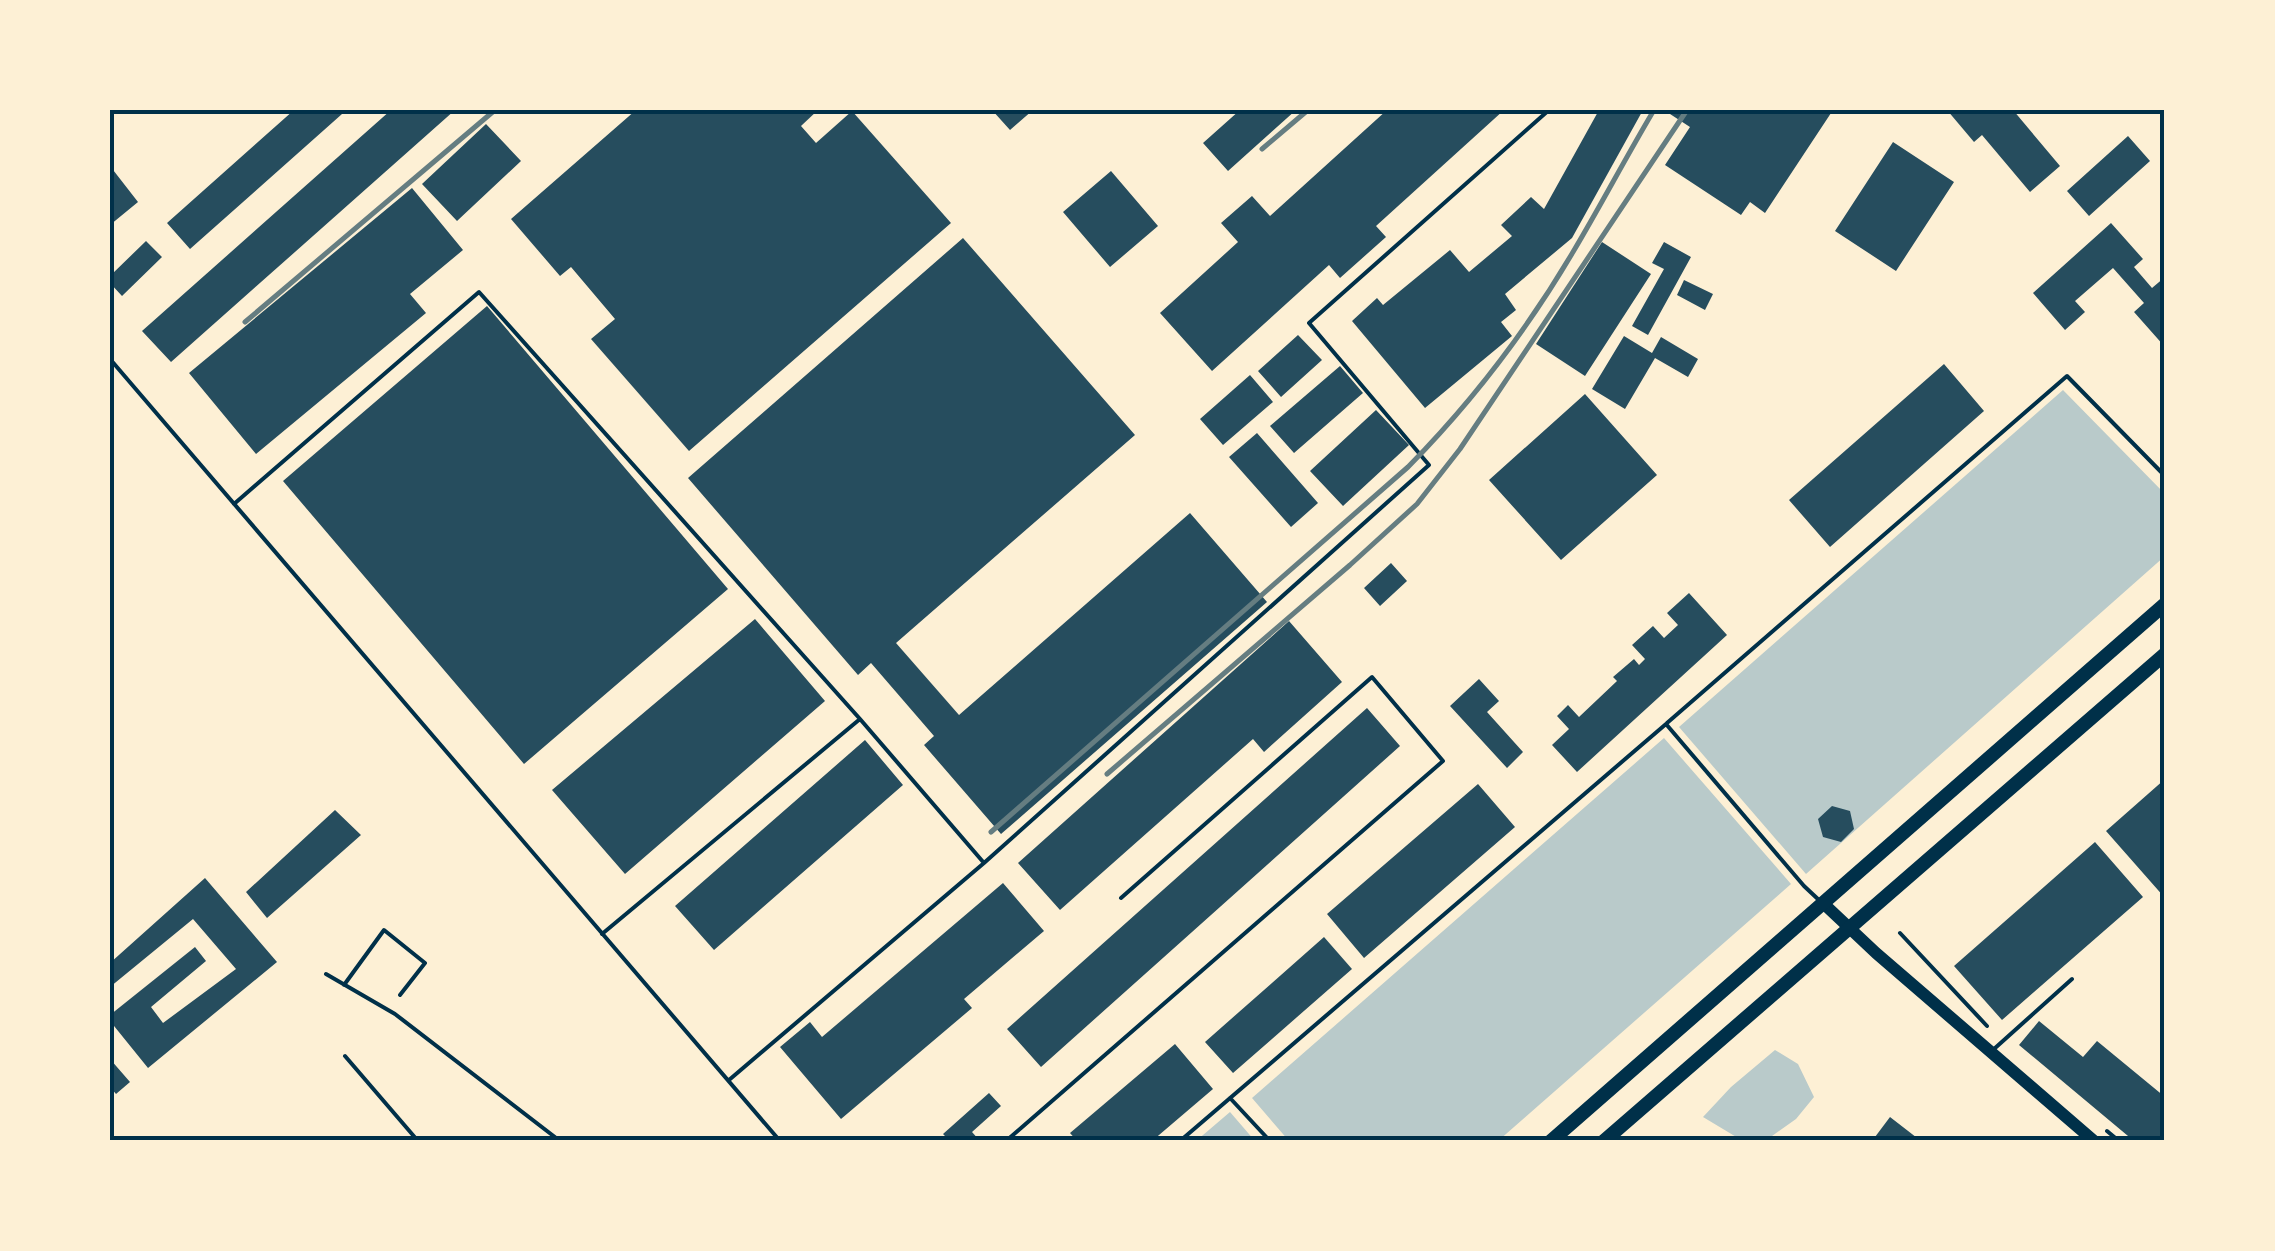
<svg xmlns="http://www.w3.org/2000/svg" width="2275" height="1251" font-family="'Roboto Condensed',sans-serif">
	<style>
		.green { fill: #b9caca }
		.building { fill: #264d5e }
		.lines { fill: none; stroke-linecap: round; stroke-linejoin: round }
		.path { stroke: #003049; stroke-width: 4 }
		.service { stroke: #003049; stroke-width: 4 }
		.secondary { stroke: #003049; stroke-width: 12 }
		.primary { stroke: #003049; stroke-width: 14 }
		.rail { stroke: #657d81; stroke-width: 5 }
		.neatline { fill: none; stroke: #003049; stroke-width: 4 }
	</style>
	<rect width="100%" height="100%" fill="#fdf0d5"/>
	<!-- green -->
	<path class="green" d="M2063,390L2165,494V556L1806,874L1679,727Z
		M1664,738L1791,884L1498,1141H1289L1252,1098Z
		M1775,1050L1798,1064L1814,1097L1796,1119L1772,1136L1743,1141L1703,1117L1731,1087Z
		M1230,1112L1255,1141H1196Z"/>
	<!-- building -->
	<path class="building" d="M294,110H338L342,114L190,249L167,223Z
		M391,110H455L171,362L142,331Z
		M636,110H818L801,126L816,143L852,111L951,223L689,451L591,339L615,319L571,267L560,276L511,219Z
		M992,110H1033L1010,130Z
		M1240,110H1296L1228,171L1203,143Z
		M1387,110H1504L1376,226L1386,237L1340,278L1329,265L1212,371L1160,313L1238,242L1221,223L1252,196L1270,216Z
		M1599,110H1643L1572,238L1505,294L1516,310L1501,322L1512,336L1425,408L1352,321L1377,298L1383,305L1450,250L1469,272L1512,236L1501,225L1531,197L1544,209Z
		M1673,110H1833L1765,213L1750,202L1741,215L1665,165L1690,127L1670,114Z
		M1947,110H1996L2000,114L2005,110H2013L2060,166L2030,192L1982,135L1974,142Z
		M486,124L521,161L457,221L422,184Z
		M2128,136L2150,161L2089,216L2067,191Z
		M1893,142L1954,182L1896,271L1835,231Z
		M110,166L138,202L110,225Z
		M1111,171L1158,226L1110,267L1063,212Z
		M412,188L463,250L410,294L426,313L256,454L189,373Z
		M2111,223L2143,259L2134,267L2152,288L2165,277V347L2134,312L2144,303L2113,268L2075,301L2085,312L2065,330L2033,293Z
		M963,238L1135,435L896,643L959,715L1190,513L1267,602L1001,834L924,745L934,736L871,663L858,675L688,478Z
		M146,241L162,257L122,296L110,283V276Z
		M1602,242L1651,274L1585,376L1536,344Z
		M1664,242L1691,257L1648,335L1632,326L1664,269L1652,263Z
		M1684,280L1713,294L1705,310L1677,295Z
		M487,306L728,589L524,764L283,481Z
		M1298,335L1322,360L1281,397L1258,371Z
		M1624,336L1652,353L1661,337L1698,359L1688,377L1655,358L1625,409L1592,389Z
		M1944,364L1984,411L1830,547L1789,500Z
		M1340,366L1363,393L1294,453L1270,426Z
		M1250,375L1273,402L1223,445L1200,419Z
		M1585,394L1657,475L1561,560L1489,480Z
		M1376,410L1409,445L1343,506L1310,471Z
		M1257,433L1318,503L1291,527L1229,457Z
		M1391,563L1407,581L1380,606L1364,588Z
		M1689,593L1727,635L1577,772L1552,745L1569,729L1557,716L1568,705L1579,717L1617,681L1613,677L1634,659L1639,665L1645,659L1632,645L1653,626L1664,638L1678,625L1667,613Z
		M755,619L825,701L625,874L552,790Z
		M1289,621L1342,682L1264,752L1253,739L1060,910L1018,863Z
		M1479,679L1499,701L1487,712L1523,752L1507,768L1450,706Z
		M1367,708L1400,746L1041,1067L1007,1029Z
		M865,740L903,785L714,950L675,906Z
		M2165,779V898L2106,831Z
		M1478,784L1515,827L1364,958L1327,914Z
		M1832,806L1850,811L1854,829L1841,842L1823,837L1818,819Z
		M335,810L361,835L267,918L246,892Z
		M2095,842L2143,897L2002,1020L1954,966Z
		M205,878L277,962L148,1068L110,1021V1015L195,947L206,961L151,1007L163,1023L236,969L193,919L110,987V963Z
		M1003,883L1044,931L964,999L972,1008L841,1119L780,1047L810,1022L822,1037Z
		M1324,937L1352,969L1233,1073L1205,1042Z
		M2039,1021L2083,1057L2097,1041L2165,1097V1141H2134L2019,1045Z
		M1175,1044L1213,1089L1152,1141H1077L1070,1133Z
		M110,1059L130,1082L116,1094L110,1087Z
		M989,1093L1001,1106L972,1132L980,1141H950L943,1134Z
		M1890,1117L1921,1141H1872Z"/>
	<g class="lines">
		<!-- path -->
		<path class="path" d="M1900,933L1987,1026
			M2107,1131L2119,1141"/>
		<!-- service -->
		<path class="service" d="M110,359L780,1141
			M234,504L479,292L860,719L602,934
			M1667,723L2067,376L2165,476
			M984,863L1429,465L1309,323L1549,110
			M326,974L395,1014L560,1141
			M344,985L384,930L425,963L400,995
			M1994,1049L2072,979
			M345,1056L418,1141
			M729,1080L984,863L860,719
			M1230,1098L1270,1141
			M1006,1141L1443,761L1372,677L1121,898
			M1180,1141L1666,724L1804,886L1820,901"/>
		<!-- secondary -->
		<path class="secondary" d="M1824,904L1876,953L2094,1141"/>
		<!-- primary -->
		<path class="primary" d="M1551,1141L2165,604
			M1604,1141L2165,654"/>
		<!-- rail -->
		<path class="rail" d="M1262,149L1308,110
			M245,322L495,110
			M1107,774L1350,565L1417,504L1460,449L1687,110
			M991,832L1408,467C1472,402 1527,330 1573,252C1601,205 1626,157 1654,110"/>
	</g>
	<!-- border -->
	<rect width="2275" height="1251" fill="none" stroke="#fdf0d5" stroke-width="225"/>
	<rect x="112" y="112" width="2050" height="1026" class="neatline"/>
</svg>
